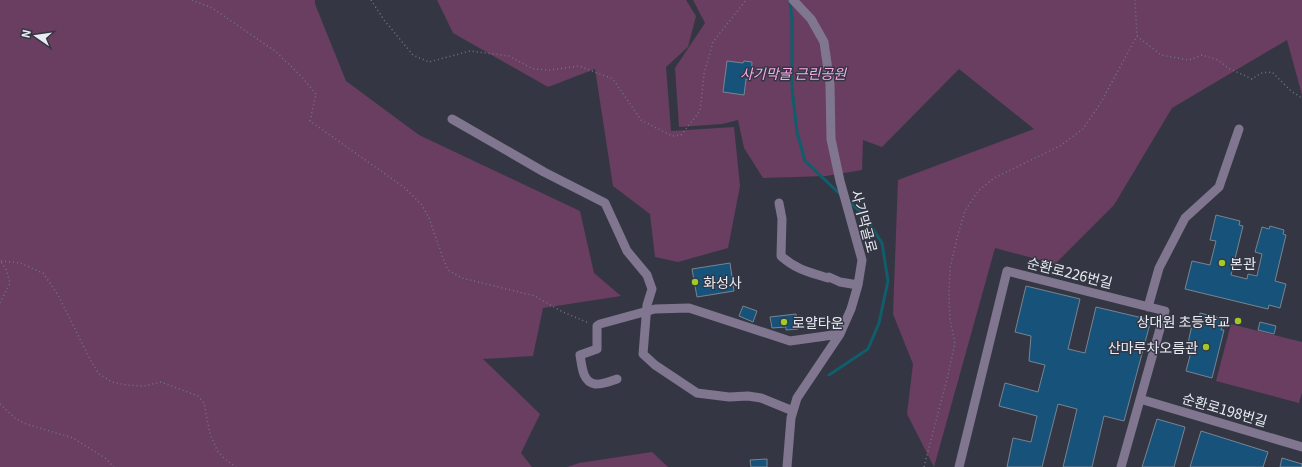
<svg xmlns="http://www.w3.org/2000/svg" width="1302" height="467" font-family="Georgia,'Noto Sans KR',serif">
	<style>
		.green { fill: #693e60 }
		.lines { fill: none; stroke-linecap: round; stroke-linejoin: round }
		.stream { stroke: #105d6b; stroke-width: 3 }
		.building { fill: #17527b; stroke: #78848f }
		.path { stroke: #737580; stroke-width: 1.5; stroke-dasharray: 1 3; stroke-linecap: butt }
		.minor { stroke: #817690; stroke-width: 9 }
		.poi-dot { fill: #a2c928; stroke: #343743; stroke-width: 1.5 }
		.labels { text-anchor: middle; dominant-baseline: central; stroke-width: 3; stroke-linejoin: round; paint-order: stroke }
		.park-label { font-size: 14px; font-style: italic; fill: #f9aae8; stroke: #343743 }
		.street-label { font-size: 14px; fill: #eaecf4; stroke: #343743 }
		.poi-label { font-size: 14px; fill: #eaecf4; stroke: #343743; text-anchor: start }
	</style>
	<rect width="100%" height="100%" fill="#343743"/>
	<!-- green -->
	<path class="green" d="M0,0H315V4L346,81L419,135L580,211L594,273L621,296L543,308L533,356L483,359L540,414L521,453L532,467H0Z
		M437,0H686L696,16L688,47L666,67L671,131L734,127L740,186L728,248L678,262L655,257L650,214L613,186L595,69L548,87L453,33Z
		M693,0H1302V95L1287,40L1172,108L1114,205L1055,264L995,248L934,467L907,414L913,364L893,314L898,180L1034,129L959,69L882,147L863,140L862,170L826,176L763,178L744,148L738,120L722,124L679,127L675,68L705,23Z
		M1231,324L1302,342V392L1299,403L1216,381Z
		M652,452L668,467H567L579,463Z"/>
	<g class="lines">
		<!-- stream -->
		<path class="stream" d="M790,0L792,20V88L797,132L805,161L840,194
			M829,375L868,349L879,323L888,281L882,243L865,217L849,201"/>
	</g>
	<!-- building -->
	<path class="building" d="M727,61L743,63L744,61L752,62L751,80L746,79L744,95L723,92Z
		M1216,215L1240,221L1239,225L1243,226L1231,275L1247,279L1248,274L1257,276L1262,254L1255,252L1262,227L1269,229L1270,226L1284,230L1283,234L1286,235L1275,281L1286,284L1280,308L1269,305L1268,309L1185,289L1192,261L1210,265L1216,241L1210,240Z
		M730,263L734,291L697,297L692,269Z
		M1026,286L1080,299L1068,349L1085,353L1096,307L1151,320L1124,421L1104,416L1092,467H1063L1077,409L1058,404L1042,467H1007L1013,438L1031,442L1037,416L999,406L1005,383L1038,392L1045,365L1029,361L1031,336L1015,332Z
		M743,306L757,311L753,322L739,316Z
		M1200,313L1224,319L1221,330H1224L1212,378L1186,371L1193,344L1188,343L1194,316L1199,318Z
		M796,314L798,329L786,330V327L772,328L770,317Z
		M1260,322L1276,326L1274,334L1258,330Z
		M1157,419L1185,427L1174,467H1142Z
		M1201,431L1268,452L1263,467H1190Z
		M1282,458L1302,464V467H1280Z
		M767,459V467H751L750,460Z"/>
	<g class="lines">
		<!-- path -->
		<path class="path" d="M192,0L212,8L275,51L301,76L316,94L310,121L405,188L422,205L429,218L443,258L448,270L462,278L535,296L563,312L589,323
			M371,0L384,20L413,55L429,62L470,51L509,56L533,69L550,70L579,66L613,79L641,120L672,136L681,135L700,111L704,74L713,42L746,0
			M1137,36L1161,55L1189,60L1202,55L1218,60L1228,68L1252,79L1261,73L1272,72L1291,91L1302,98
			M1,261L20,263L43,273L58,295L91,361L99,374L112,382L126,385L144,386L161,382L198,396L204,403L210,434L218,452L226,460L236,467
			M0,303L10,283L6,269L1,262
			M0,404L16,419L26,424L73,438L105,458L114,467
			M924,467L948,375L955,343L950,320L949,294L950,268L958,234L965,211L978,191L994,178L1060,146L1083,129L1100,104L1137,36L1135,0"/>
		<!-- minor -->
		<path class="minor" d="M452,119L544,172L605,203L627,251L647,275L652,289L647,305L643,354L655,365L697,393L729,397L748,396L761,398L793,411
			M779,203L782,219L781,256C797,270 809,272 828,278L829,277L840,282L858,285
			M1148,307L1159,268L1185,218L1219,187L1239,129
			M617,379C611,381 601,385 595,384C582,382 582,365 580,355L597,349V326L600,324L655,309L689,308L790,341L840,334
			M1140,399L1302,447
			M787,467L791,418L797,398L840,334L851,309L858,285L862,260L840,181L831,139L830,84L824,42L811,19L793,0
			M959,467L1007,271L1165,311L1121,467"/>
	</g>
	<!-- markers -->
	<g class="poi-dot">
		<circle cx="1222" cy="263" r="4"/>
		<circle cx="695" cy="282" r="4"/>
		<circle cx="1238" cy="321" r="4"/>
		<circle cx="784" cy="322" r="4"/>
		<circle cx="1206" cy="347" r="4"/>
	</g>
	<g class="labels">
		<!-- park labels -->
		<g class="park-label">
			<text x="793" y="73">사기막골 근린공원</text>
		</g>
		<!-- street labels -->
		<g class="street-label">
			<text transform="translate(865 221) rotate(75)">사기막골로</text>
			<text transform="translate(1070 272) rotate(14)">순환로226번길</text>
			<text transform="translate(1225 409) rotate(16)">순환로198번길</text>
		</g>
		<!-- poi labels -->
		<g class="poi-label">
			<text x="1230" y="263">본관</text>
			<text x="703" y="282">화성사</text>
			<text x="1230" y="321" text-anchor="end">상대원 초등학교</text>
			<text x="792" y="322">로얄타운</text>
			<text x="1198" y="347" text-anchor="end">산마루차오름관</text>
		</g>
	</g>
	<!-- north arrow -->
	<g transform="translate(36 36) rotate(283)" stroke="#343743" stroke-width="3" paint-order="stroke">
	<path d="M0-3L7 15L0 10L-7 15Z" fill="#eaecf4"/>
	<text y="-6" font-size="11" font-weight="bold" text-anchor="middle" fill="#eaecf4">N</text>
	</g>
</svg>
